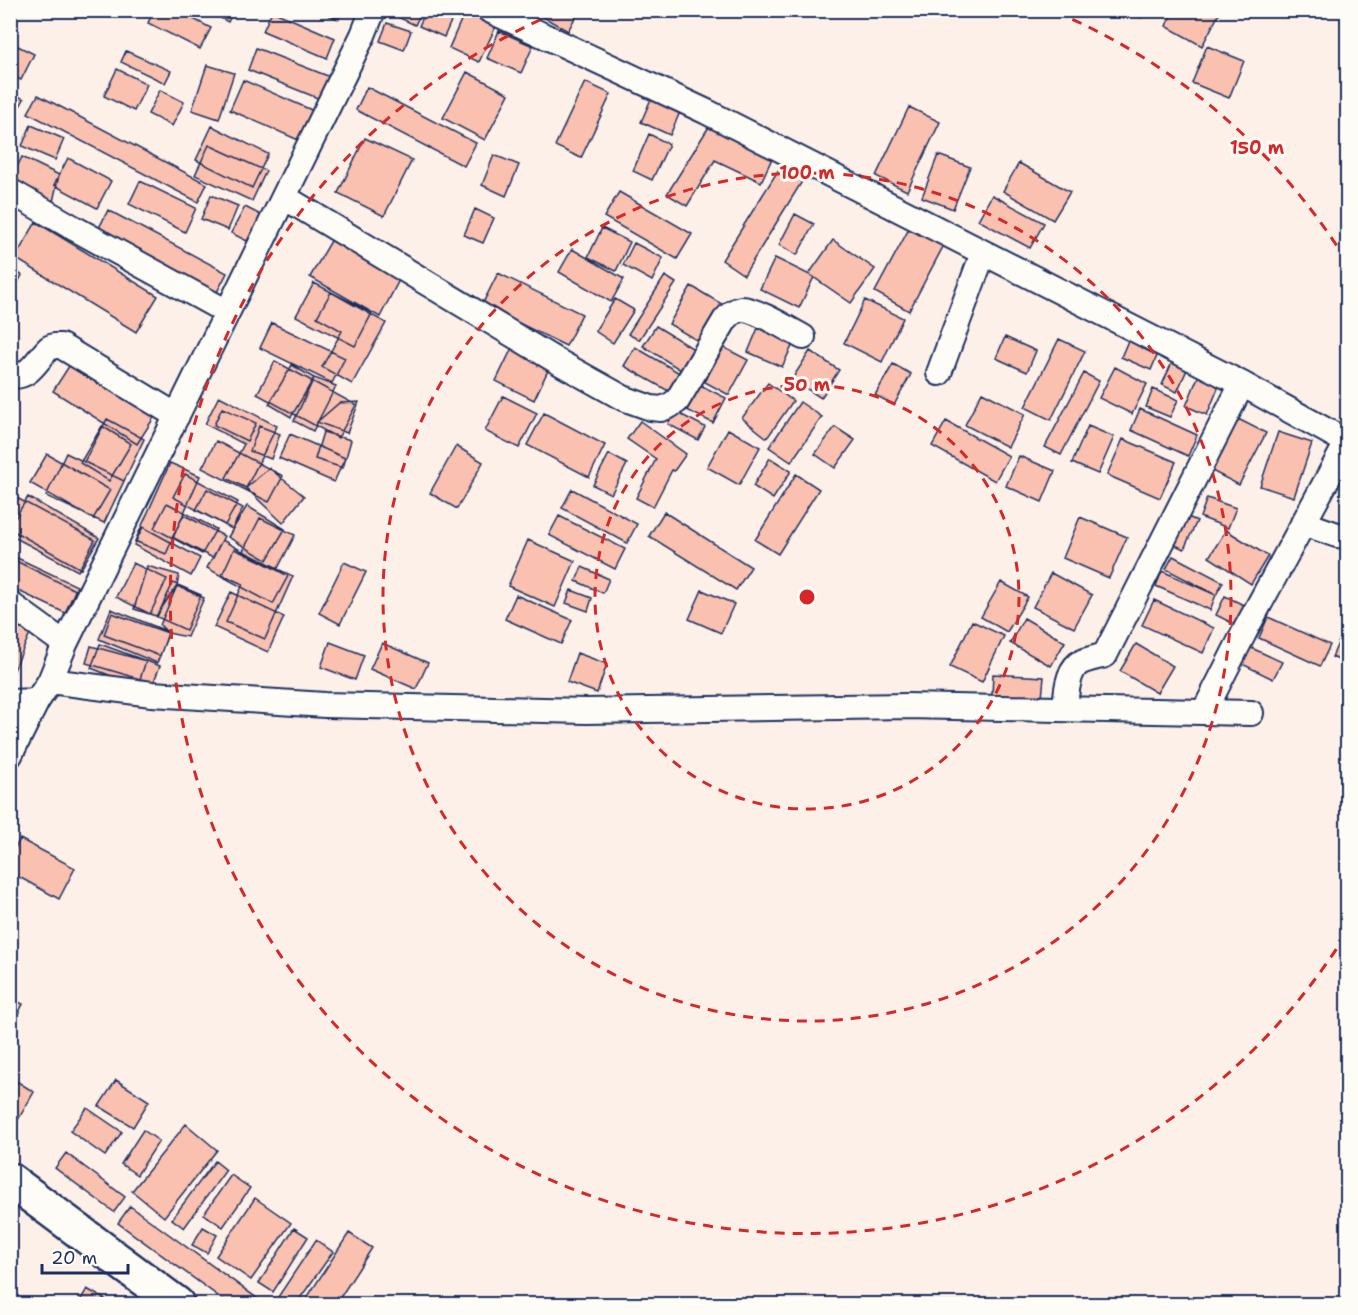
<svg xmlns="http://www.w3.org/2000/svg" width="1358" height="1315" font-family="'Shantell Sans',sans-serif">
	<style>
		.building { fill: #fac0b0; stroke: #1b2f5e; stroke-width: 1.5 }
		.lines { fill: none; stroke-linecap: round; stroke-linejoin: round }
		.street-casing { stroke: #1b2f5e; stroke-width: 28 }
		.secondary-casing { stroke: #1b2f5e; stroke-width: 38 }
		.street { stroke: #fdfcf7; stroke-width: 24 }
		.secondary { stroke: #fdfcf7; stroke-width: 33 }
		.ring { fill: none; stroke: #d62828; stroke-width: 3; stroke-dasharray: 10 8 }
		.centre { fill: #d62828; stroke: #fdfcf7; stroke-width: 3 }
		.ring-label { font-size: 18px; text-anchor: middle; font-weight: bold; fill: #d62828; stroke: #fdfcf7; stroke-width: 6; stroke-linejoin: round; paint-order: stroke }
	</style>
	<rect width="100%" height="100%" fill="#fcf0e9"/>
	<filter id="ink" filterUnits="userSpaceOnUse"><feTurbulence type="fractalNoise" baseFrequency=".0167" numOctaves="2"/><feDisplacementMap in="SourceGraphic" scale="12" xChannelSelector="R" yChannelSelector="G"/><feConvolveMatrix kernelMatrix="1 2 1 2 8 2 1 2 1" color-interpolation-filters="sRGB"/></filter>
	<g filter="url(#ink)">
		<!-- building -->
		<path class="building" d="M154,10H176L211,28L200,49L148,23Z
			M206,10H234L228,22Z
			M314,10H342L339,19Z
			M393,10H422L415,25L391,14Z
			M426,10H456L444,37L419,26Z
			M537,10H579L568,31L536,13Z
			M1123,10H1144L1141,18Z
			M1174,10H1221L1202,46L1166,26Z
			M272,11L335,38L327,58L263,31Z
			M465,11L496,26L479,62L449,48Z
			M387,23L411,31L404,50L380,41Z
			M499,31L533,46L521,73L487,58Z
			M10,42L34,54L21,80L10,75Z
			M1207,46L1244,61L1229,98L1192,83Z
			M256,48L333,78L325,101L248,70Z
			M126,51L171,71L165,83L121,62Z
			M207,65L234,73L219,119L192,110Z
			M117,69L147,84L134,111L104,96Z
			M467,72L509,94L485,140L443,118Z
			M243,80L316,112L303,142L230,110Z
			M585,82L611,94L581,158L555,146Z
			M367,87L476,143L464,166L356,110Z
			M160,90L184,102L172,126L148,114Z
			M10,92L24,99L10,124Z
			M38,95L207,184L198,202L28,113Z
			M651,99L680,112L670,135L641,122Z
			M909,107L940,122L907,191L876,176Z
			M31,125L64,139L55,160L22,146Z
			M710,125L774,154L761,182L715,160L687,206L667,194Z
			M212,126L268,154L252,188L196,160Z
			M649,134L669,144L652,180L633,171Z
			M365,138L412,160L384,216L338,193Z
			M209,145L266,171L252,201L195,175Z
			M494,155L519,165L506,196L482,185Z
			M938,155L970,167L953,209L922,197Z
			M22,157L59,175L53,202L10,181Z
			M68,158L111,181L97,208L54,185Z
			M784,161L806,175L744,275L722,260Z
			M1019,163L1070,192L1053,220L1003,191Z
			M140,181L196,208L185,232L129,204Z
			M619,192L692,234L677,259L604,217Z
			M211,195L238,206L228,230L201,219Z
			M992,195L1044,223L1030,248L978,220Z
			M245,207L261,215L247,241L231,233Z
			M475,209L494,218L483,243L464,235Z
			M108,210L227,273L217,292L98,230Z
			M795,214L814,224L797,255L779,245Z
			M36,222L158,296L136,332L15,258Z
			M911,225L945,243L909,311L875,292Z
			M602,228L630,242L616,271L588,257Z
			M335,234L403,272L380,317L310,277Z
			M833,240L875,269L851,303L809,274Z
			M634,243L663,258L652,281L623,265Z
			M572,249L624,279L611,302L559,272Z
			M775,258L814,277L799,308L760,289Z
			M10,269L22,275L10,298Z
			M498,273L582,314L566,346L482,305Z
			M665,276L676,283L639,340L628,334Z
			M314,283L372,313L355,346L296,316Z
			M691,286L725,306L703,344L669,324Z
			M331,292L386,323L352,384L322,367L342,331L317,317Z
			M615,299L634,310L613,343L595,331Z
			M865,300L903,318L882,362L844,343Z
			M272,323L345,358L332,383L260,348Z
			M656,326L697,351L684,372L643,346Z
			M758,328L793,344L782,367L748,352Z
			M1130,336L1160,349L1151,370L1121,357Z
			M1005,337L1036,351L1027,372L996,358Z
			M1059,339L1085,351L1051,420L1025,407Z
			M635,347L683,375L672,393L624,366Z
			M723,347L748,360L729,395L705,382Z
			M512,348L550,366L534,400L496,381Z
			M810,351L839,370L821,398L792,379Z
			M1174,358L1189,365L1177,392L1162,385Z
			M275,361L356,405L338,438L257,394Z
			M71,363L155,416L137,444L53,391Z
			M893,364L911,374L894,405L875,395Z
			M292,365L314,378L291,417L269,404Z
			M1115,367L1147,384L1132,414L1099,398Z
			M1200,372L1221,381L1207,415L1186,406Z
			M1084,373L1099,381L1061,455L1045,447Z
			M314,378L336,386L313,431L294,421Z
			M768,383L793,401L767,438L742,418Z
			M700,385L726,398L713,423L687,410Z
			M1153,389L1178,400L1170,417L1146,407Z
			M982,392L1025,414L1008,447L965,425Z
			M219,396L277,426L246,488L226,478L244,444L205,424Z
			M503,396L537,413L519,448L485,431Z
			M359,402L347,433L317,422L339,403Z
			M800,402L822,417L791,462L769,447Z
			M222,408L256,423L247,441L214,425Z
			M1140,409L1197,435L1188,456L1131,430Z
			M674,411L705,427L698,440L668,424Z
			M544,413L605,445L589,477L527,445Z
			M1234,417L1266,433L1239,485L1208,469Z
			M107,419L144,439L124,481L84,462Z
			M640,421L686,454L674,471L672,470L653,507L636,498L656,459L627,439Z
			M946,421L1009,456L995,481L932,446Z
			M102,426L131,444L109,481L80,463Z
			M259,426L280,434L271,459L250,451Z
			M1088,426L1114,437L1098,474L1072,463Z
			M835,427L855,440L835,468L815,454Z
			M728,429L760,447L739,485L707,467Z
			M323,432L351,440L343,468L315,459Z
			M1278,432L1312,443L1294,497L1260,486Z
			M290,434L345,458L334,482L279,458Z
			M1123,439L1176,462L1160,498L1107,475Z
			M216,441L283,476L269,502L202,468Z
			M456,446L483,462L457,509L430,493Z
			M66,453L124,481L104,523L46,496Z
			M47,454L110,490L93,519L30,483Z
			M609,454L627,464L611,494L593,485Z
			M1019,456L1055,471L1042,502L1006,486Z
			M770,458L791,471L773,499L753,486Z
			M170,463L200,476L166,554L135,541Z
			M269,468L304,496L283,523L246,488Z
			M185,474L238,502L225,525L173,497Z
			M796,474L819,489L778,554L755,540Z
			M207,489L243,508L232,529L196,510Z
			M572,489L637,524L627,543L562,508Z
			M15,497L95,540L78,571L10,535V505Z
			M28,497L99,538L81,569L10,529V526Z
			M1207,498L1236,508L1228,528L1200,517Z
			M167,503L216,529L202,554L154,528Z
			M247,506L285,529L267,560L228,537Z
			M664,512L751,567L736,590L649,536Z
			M184,515L224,536L213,558L172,537Z
			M1183,515L1197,521L1184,549L1171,543Z
			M559,516L625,549L615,569L549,535Z
			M1080,517L1127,537L1109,578L1063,558Z
			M260,518L295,535L278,568L243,551Z
			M143,527L200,558L191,576L134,545Z
			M1226,530L1268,556L1251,584L1209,557Z
			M222,540L288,576L273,604L207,568Z
			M528,540L575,561L555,607L508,586Z
			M234,549L293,576L265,639L226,622L243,584L222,575Z
			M11,555L77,586L65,613L10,587Z
			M1173,556L1223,582L1216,595L1166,569Z
			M14,560L77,591L65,613L10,587V568Z
			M344,562L366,572L340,624L319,613Z
			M133,563L167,579L150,614L116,597Z
			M147,566L179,575L177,586L156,616L134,609Z
			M582,567L609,579L603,593L576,581Z
			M1162,571L1216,595L1210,610L1156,586Z
			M1051,573L1092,595L1074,628L1033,607Z
			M1001,582L1028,597L1007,632L981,617Z
			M173,583L201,595L186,630L157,617Z
			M177,586L204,598L187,637L168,633L160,625Z
			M571,590L592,598L588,611L566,603Z
			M702,590L734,604L721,633L689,619Z
			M231,592L284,617L268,652L214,627Z
			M516,595L572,620L561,644L505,619Z
			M1225,596L1248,607L1238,626L1216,615Z
			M1154,600L1214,628L1203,653L1142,625Z
			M111,609L169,632L157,663L99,639Z
			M112,613L168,633L160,656L104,635Z
			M1268,617L1330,645L1320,666L1259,638Z
			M1024,618L1065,642L1051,666L1010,643Z
			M1348,620V664L1332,657Z
			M972,621L1004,636L982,682L950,667Z
			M10,622L31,631L11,677H10Z
			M330,642L364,655L355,680L321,667Z
			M382,643L428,663L416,689L370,669Z
			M100,644L160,666L150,691L91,668Z
			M1136,644L1173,666L1157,693L1120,671Z
			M1245,645L1282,662L1273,679L1238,662Z
			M91,646L146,661L140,679L86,663Z
			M577,653L607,664L597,693L567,682Z
			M993,674L1044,677L1042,698L992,695Z
			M20,839L75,868L59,899L10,872V857Z
			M10,998L23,1004L10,1029Z
			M10,1077L34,1092L15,1125L10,1122Z
			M116,1080L149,1101L133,1127L99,1106Z
			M87,1108L122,1132L105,1156L70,1131Z
			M186,1124L217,1150L164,1217L132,1191Z
			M143,1130L159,1141L137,1175L121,1164Z
			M66,1153L125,1197L114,1212L55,1168Z
			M215,1161L226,1170L184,1228L172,1219Z
			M231,1175L250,1188L223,1227L204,1214Z
			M255,1198L291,1223L251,1280L216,1256Z
			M130,1206L265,1304H229L118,1223Z
			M203,1227L217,1235L207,1253L192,1245Z
			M294,1228L308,1237L273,1292L259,1283Z
			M349,1233L372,1248L336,1304H303Z
			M316,1240L333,1252L296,1304H282L276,1300Z
			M87,1289L113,1304H78Z"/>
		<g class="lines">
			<defs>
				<path id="street" d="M489,10L707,112L1242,384L1105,655C1099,657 1083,660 1078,664C1067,673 1066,696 1065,709
					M10,191L72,227L227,312
					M284,197L555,360L623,398L651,408L661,409L669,406L677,401L725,320C729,315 734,310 741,309C754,308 790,330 803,337
					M939,373L983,253
					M10,375C29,380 37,359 49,348L54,346H61L177,416
					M1242,384L1347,442
					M1303,523L1337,535L1348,536
					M10,604L65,644
					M50,681L152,694L325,705L586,711L907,706L1251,713
					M10,702L37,701
					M1204,712L1247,627L1348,441
					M10,755L37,701L50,681L65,644L363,35L373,10"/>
				<path id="secondary" d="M10,1180L177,1304"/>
			</defs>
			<!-- street casing -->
			<use href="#street" class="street-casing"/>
			<!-- secondary casing -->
			<use href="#secondary" class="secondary-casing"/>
			<!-- street -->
			<use href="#street" class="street"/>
			<!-- secondary -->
			<use href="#secondary" class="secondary"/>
		</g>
	</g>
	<!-- distance rings -->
	<g class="ring">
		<circle cx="807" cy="597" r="212"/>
		<circle cx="807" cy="597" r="424"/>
		<path d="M1346 934A636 636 0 1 1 558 12M1056 12A636 636 0 0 1 1346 260"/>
	</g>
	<circle cx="807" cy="597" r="9" class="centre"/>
	<g class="ring-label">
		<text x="1257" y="154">150 m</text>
		<text x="807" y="179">100 m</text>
		<text x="807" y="391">50 m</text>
	</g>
	<!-- margin -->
	<rect width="1358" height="1315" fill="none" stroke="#fdfcf7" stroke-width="36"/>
	<rect x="18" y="18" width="1322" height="1279" fill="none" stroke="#1b2f5e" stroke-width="2" filter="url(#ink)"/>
	<!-- scale -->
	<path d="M42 1264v9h86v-9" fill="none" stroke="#1b2f5e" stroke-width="3"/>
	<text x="51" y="1264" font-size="18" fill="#1b2f5e" stroke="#fdfcf7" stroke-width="4.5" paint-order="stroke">20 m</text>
</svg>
